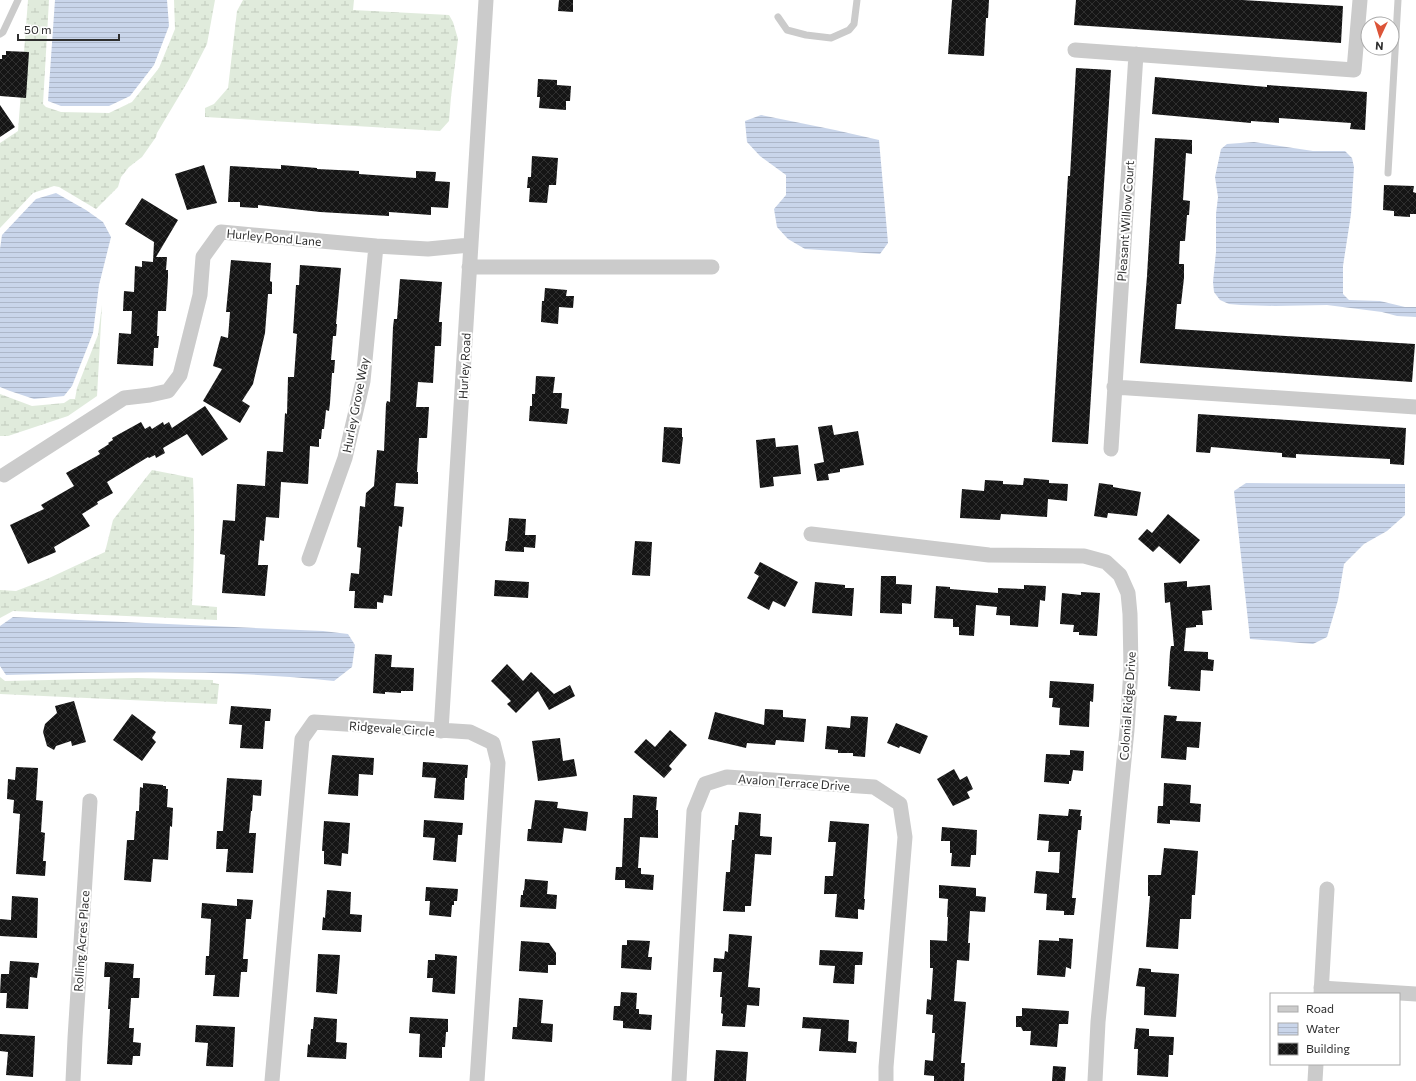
<svg xmlns="http://www.w3.org/2000/svg" width="1416" height="1081" font-family="Commissioner,sans-serif">
	<style>
		.wetland { fill: url(#wetland-marsh) }
		.water { fill: url(#water-rules) }
		.building { fill: url(#building-cross-hatch) }
		.lines { fill: none; stroke-linecap: round; stroke-linejoin: round }
		.lane { stroke: #cbcbcb; stroke-width: 7 }
		.street { stroke: #cbcbcb; stroke-width: 15 }
		.labels { text-anchor: middle; dominant-baseline: central; stroke-width: 4; stroke-linejoin: round; paint-order: stroke }
		.street-label { font-size: 12px; fill: #2e2e2e; stroke: #fff }
	</style>
	<defs>
		<pattern id="wetland-marsh" width="20" height="14" patternUnits="userSpaceOnUse"><rect width="20" height="14" fill="#e0ebdc"/><path d="M1 5h8M5 5V1M11 12h8M15 12V8" fill="none" stroke="#c0cabd"/></pattern>
		<pattern id="water-rules" width="6" height="5" patternUnits="userSpaceOnUse"><rect width="6" height="5" fill="#c9d5ea"/><path d="M0 2.5h6" fill="none" stroke="#adb7c9"/></pattern>
		<pattern id="building-cross-hatch" width="8" height="8" patternUnits="userSpaceOnUse"><rect width="8" height="8" fill="#151515"/><path d="M0 0l8 8M0 8l8-8" fill="none" stroke="#2f2f2f"/></pattern>
	</defs>
	<rect width="100%" height="100%" fill="#fff"/>
	<!-- wetland -->
	<path class="wetland" d="M28,0H49L43,104L46,107L61,112L109,113L132,102L159,68L175,29L174,0H215L207,44L188,81L157,133L156,137L142,157L129,167L121,177L118,187L96,209L59,187L54,186L33,193L0,228V143L18,131Z
		M243,0H354L353,10L449,15L453,22L458,39L451,97L449,121L440,131L205,117V108L214,104L228,88L237,11Z
		M102,305L97,396L68,416L8,436H0V394L32,406L64,403L70,399H75L77,388L98,335Z
		M152,470L193,478C195,521 194,562 192,605L217,607V620L13,611L0,618V590L16,591L47,579L105,552L113,520Z
		M0,677L5,681L137,678L213,680V683L219,684L217,704L0,694Z"/>
	<!-- water -->
	<path class="water" d="M55,0H167L169,26L154,65L130,96L109,106H61L48,101Z
		M761,115L835,130L879,140L888,243L880,254L805,249L788,239L777,227L774,209L786,195V175L760,156L747,142L745,121Z
		M1254,142L1313,151H1345L1352,158L1354,167L1351,214L1343,266V294L1349,300L1380,301L1405,307H1416V317L1397,316L1382,312L1327,305L1275,306L1241,305L1229,304L1220,300L1214,292L1213,282L1216,252V214L1218,197L1215,177L1221,149L1227,144Z
		M56,193L86,210L103,222L111,237L99,285L93,333L72,386L64,396L34,399L10,391L0,387V249L2,235L36,199Z
		M1246,483L1405,484V515L1387,531L1364,544L1344,564L1338,600L1327,637L1313,644L1250,639L1234,491Z
		M13,617L323,631L348,634L355,645L352,667L334,681C225,669 116,672 6,675L0,666V626Z"/>
	<!-- building -->
	<path class="building" d="M559,0H573V12L558,11Z
		M952,0H989L988,18H986L984,56L948,54Z
		M1076,0H1242L1343,6L1341,43L1074,25Z
		M6,51L29,52L26,98L0,96V59H2V55H6Z
		M1076,68L1111,70L1088,444L1052,442L1068,176H1070Z
		M1155,77L1267,87V85L1367,92L1365,130L1350,129L1351,123L1279,118V123L1251,121V123L1152,114Z
		M538,79L557,80V85L571,86L570,101H566V110L539,108L540,97H537Z
		M0,105L15,127L0,137Z
		M1155,138L1192,140V154L1186,153L1183,200L1190,201L1189,215H1187L1185,241H1180L1179,264H1184V278L1181,304H1177L1175,329L1415,344L1412,382L1140,363L1147,276Z
		M532,156L558,158L556,185H549L547,203L529,202L530,188H527L528,177H531Z
		M204,165L217,203L187,210L175,174Z
		M281,165L317,168V169L359,171V174L416,178V171L436,172L435,181L450,182L448,208L431,207V215L389,212V216L320,212L258,205V208L240,207V202H228L230,166L281,169Z
		M1384,185L1414,186L1413,192L1416,193V214H1410V217L1394,216V211L1383,210Z
		M142,198L178,220L156,257H167L166,270H168V277L166,311H158L157,336H159L158,348H154L153,366L117,364L119,333L131,334L132,311H123L124,291L134,292L135,266L142,267V261L153,262L154,242L125,224Z
		M231,260L271,263L270,281L272,282V294H268L265,333L253,384L242,401L250,406L240,423L203,401L222,369L213,366L221,336L228,338L230,312H226Z
		M300,265L341,268L336,324H337L336,336H333L331,360H335L334,373H332L330,403L329,411L326,410L324,429H322L321,439H319V447L310,446L308,484L281,482L279,518L266,517L264,541L260,540L258,565H268L265,596L222,593L225,555L220,554L223,520L235,521L237,484L265,486L267,451L283,452L285,413L287,414L288,377H294L297,334L293,333L296,285H299Z
		M400,279L442,282L439,322H442L441,346H435L433,383L418,382L416,407H429L427,438H419L417,472H418V484L396,483L394,506L404,507L402,527L399,526L392,596L384,595L383,603L377,602V609L354,608L355,591H349L351,573L359,574L361,548L357,547L360,506L365,507L366,493L374,486L377,450L384,451L386,404L387,401L390,402L393,327L394,319H397Z
		M545,288L567,290L566,296H574L573,308L559,307L558,324L541,322L542,301H544Z
		M536,376L555,377L553,393H562L561,408L569,409L567,424L529,421L530,406H532V394H535Z
		M205,406L228,439L202,456L187,434L163,448L165,453L156,458L155,455L149,458L148,457L107,482L113,493L97,502L98,504L82,514L90,526L54,547L56,552L28,564L10,525L44,509L41,505L74,486L66,473L100,454L98,451L109,444L108,443L113,440L112,438L141,422L145,429L150,426L152,429L163,422L164,425L169,422L172,428Z
		M1198,414L1406,428L1404,465L1390,464V459L1296,454V458L1282,457V453L1211,447L1210,453L1196,452Z
		M832,425L834,435L858,431L864,465L840,469V472L828,474L829,480L817,481L814,464L824,462L818,427Z
		M664,427L682,428V437H683L680,464L662,462Z
		M775,438L776,447L798,445L801,474L773,477L774,486L760,488L756,440Z
		M1024,478L1049,480V483L1068,484L1067,501L1048,499L1047,517L1001,514L1000,520L960,518L962,489L984,491L985,480L1003,481V484L1023,485Z
		M1099,483L1113,485V487L1141,492L1137,516L1108,513L1107,518L1094,516Z
		M1168,514L1200,540L1180,564L1159,546L1153,552L1138,539L1147,529L1152,533Z
		M509,518L526,519L525,535H536L535,548L524,547V552L505,551L506,541H507Z
		M635,541L652,542L650,576L632,575Z
		M760,562L798,582L785,607L773,601L769,610L747,598L759,576L754,573Z
		M881,576H896V584L912,585L911,604L902,603V614L880,613Z
		M495,580L529,582L528,598L494,596Z
		M1187,581V587L1210,585L1212,610L1202,611L1203,625H1196V627L1186,628L1184,651L1208,652V659L1214,660L1213,671L1201,670L1200,691L1170,689L1171,687L1168,686L1170,652L1171,646H1174L1170,602L1165,603L1164,583Z
		M815,582L845,585V588H854L852,616L812,613Z
		M1024,585L1046,586L1045,601L1040,600L1038,627L1010,625V616L996,615L997,607L976,605L974,636L959,635V627H953V619L934,618L936,586L950,587V589L998,593V588L1024,589Z
		M1081,592L1100,593L1097,636L1079,635V632H1073L1074,625L1060,624L1062,593L1081,595Z
		M375,654L392,655L391,667L414,668L413,691H401V693L385,692V694L373,693Z
		M507,664L523,681L531,672L554,694L570,685L575,696L549,710L538,691L516,713L507,704L511,701L491,681Z
		M1050,681L1094,684L1093,702L1090,701L1089,727L1059,725L1060,708L1052,707L1053,698H1049Z
		M74,701L86,742L72,746L71,741L56,746L54,750L47,746L43,732L45,724L57,713L55,706Z
		M231,706L271,709L270,721H265L263,749L240,748L242,725L229,724Z
		M765,709L783,710V717L806,719L804,742L776,740L775,745L747,743L746,748L708,739L715,712L764,725Z
		M132,714L156,732L152,738L156,742L142,761L113,740Z
		M1164,715L1177,716L1176,721L1201,722L1199,748L1187,747L1186,760L1161,758Z
		M851,716L868,717L865,757L853,756V753H838V750L825,749L827,726L850,728Z
		M896,723L928,736L920,754L900,746L899,748L887,743Z
		M670,730L687,745L669,766L672,769L664,778L634,752L646,739L655,747Z
		M560,738L563,761L574,759L577,776L538,781L532,741Z
		M1070,750L1084,751L1083,771L1073,770L1071,781H1069V784L1044,782L1046,754L1070,755Z
		M332,755L374,758L373,775L359,774L358,796L328,794Z
		M423,762L468,765L467,778H465L464,800L434,798L436,778L422,777Z
		M16,767L38,768L36,800L43,801L41,832L45,833L43,861H46L45,876L16,874L20,814L13,813L14,800L7,799L8,779L15,780Z
		M954,769L960,780L967,776L973,789L967,792L970,798L953,806L937,779Z
		M227,778L262,780L261,796L253,795L252,811H251L249,833H256L253,873L226,872L228,849H216L217,831H223Z
		M143,783L163,785V786H166V789H168L167,807L173,808L172,827L170,826L168,860L153,859L151,882L124,880L127,840H134L136,811H139L140,787L143,788Z
		M1164,783L1191,785L1190,803L1201,804L1200,822L1170,820V824L1157,823L1158,806H1163Z
		M633,795L657,797L656,810H658V838L640,837L638,868H641V874L654,875L653,890L625,888V880H615L616,867H622L624,818H632Z
		M535,800L558,802L557,808L588,812L586,831L564,828L562,843L527,841L528,829H531Z
		M1069,809L1081,810L1080,816H1082L1081,830H1078L1074,875L1072,898H1076L1074,915H1064V911L1046,910L1047,894L1034,893L1036,871L1059,873L1060,852H1048L1049,841L1037,840L1039,814L1068,816Z
		M739,812L761,814L760,836L772,837L771,855L755,854L751,906H745V912L723,911L726,872H730L732,840H734L735,825H738Z
		M424,820L463,823L462,835H458L456,862L433,860L435,838L423,837Z
		M324,821L350,823L348,854L342,853L341,866L324,864V851H322Z
		M830,821L869,824L864,899H865L864,910L858,909V919L835,917L837,894H824L825,876H833L836,842H828Z
		M942,827L977,830L976,855H971L970,867L951,866L952,853H950V841H941Z
		M1164,848L1198,851L1195,895H1192L1191,919H1180L1178,949L1146,947L1150,896H1148V875H1161Z
		M525,879L548,881L547,894L557,895L556,909L520,907L521,895H523V890L524,891Z
		M939,885L976,888V896L986,897L985,912L970,911L968,943H970L969,961L957,960L954,1001L966,1002L961,1063H965L964,1081H934V1076L924,1075L925,1060L933,1061L935,1033H932L933,1015L926,1014L927,999L931,1000L933,968H930V940L947,941L948,917H947L948,899L939,898Z
		M426,887L458,889L457,901H454V905H452L451,917L429,915L430,901H425Z
		M327,890L351,892L350,914L362,915L361,932L322,930L323,917L325,918Z
		M12,896L38,898L37,938L0,936V919L11,920Z
		M237,899L253,900L251,919H246L243,959H248L247,972H241L239,997L213,996L215,975H205L206,956H209L211,919L201,918L202,903L237,906Z
		M729,934L752,936L748,987L760,988L759,1006L747,1005L745,1027L722,1026L723,1014L721,1013L722,997H720L722,972H713L714,958L724,959L725,951L728,952Z
		M1059,938L1073,939L1071,969L1066,967L1065,977L1037,975L1039,940L1059,941Z
		M627,940L650,941L648,957H652L651,970L621,968L622,945H627Z
		M521,941L549,943L556,953V965H548V973L519,971Z
		M820,950L863,952L862,965H855L854,984L833,983L835,966L819,965Z
		M318,954L340,955L337,994L316,992Z
		M435,954L457,956L455,994L432,992L433,978H427L428,960H435Z
		M10,961L39,963L37,978L30,977L28,1009L6,1008L7,993H0L1,974H9Z
		M105,962L134,964L133,978H140L139,998H131L129,1028H134L133,1042L141,1043L140,1056H133L132,1065L107,1064L110,1009H108L110,977H104Z
		M1139,968L1151,969V972L1179,974L1176,1017L1144,1015L1145,987L1136,986Z
		M621,992L637,993L636,1009H639V1014L652,1015L651,1030L623,1028V1021L613,1020L614,1006H620Z
		M519,998L543,1000L541,1023L553,1024L552,1042L512,1039L513,1027H517Z
		M1022,1008L1069,1011L1068,1024H1059L1057,1047L1030,1045L1031,1031H1023L1021,1027H1016V1016H1022Z
		M314,1017L337,1019L336,1042L347,1043L346,1059L307,1057L308,1044L310,1045L311,1029H313Z
		M410,1017L448,1019V1032H446L445,1047H442V1058L419,1057L420,1034L409,1033Z
		M803,1017L849,1020L848,1041L857,1042L856,1053L819,1051L821,1029L802,1028Z
		M196,1025L235,1027L233,1067L206,1066L208,1043L195,1042Z
		M1136,1028L1149,1029V1036L1174,1037L1173,1055H1169L1168,1077L1137,1075L1138,1049H1134Z
		M0,1034L35,1036L33,1077L6,1075L8,1052L0,1051Z
		M716,1050L748,1052L746,1081H714Z
		M1053,1066L1066,1067L1065,1081H1052Z"/>
	<g class="lines">
		<!-- lane -->
		<path class="lane" d="M778,17L787,30L806,35L831,38L849,30L854,24L857,0
			M0,34L3,32L18,0
			M1388,173L1398,0"/>
		<!-- street -->
		<path class="street" d="M1075,50L1354,70L1360,0
			M469,267H712
			M1114,387L1416,407
			M1111,449L1136,54
			M4,475L124,398L150,395L168,391L180,375L200,295L203,257L221,232L376,246L428,249L470,245
			M811,534L989,555L1084,556L1106,562L1120,575L1128,593L1130,614L1131,669L1127,730L1098,1022L1095,1081
			M309,559L345,458L363,381L376,246
			M441,731L486,0
			M1321,988L1416,994
			M1321,994L1327,889
			M73,1081L75,1038L90,801
			M272,1081L302,739L314,722L470,732L493,743L498,763L477,1081
			M679,1081L694,811L705,784L727,777L874,787L900,804L905,837L886,1067V1081
			M1315,1081L1316,1064"/>
	</g>
	<g class="labels">
		<!-- street labels -->
		<g class="street-label">
			<text transform="translate(1125 221) rotate(-86)">Pleasant Willow Court</text>
			<text transform="translate(274 237) rotate(5)">Hurley Pond Lane</text>
			<text transform="translate(464 366) rotate(-87)">Hurley Road</text>
			<text transform="translate(355 405) rotate(-79)">Hurley Grove Way</text>
			<text transform="translate(1127 706) rotate(-86)">Colonial Ridge Drive</text>
			<text transform="translate(392 728) rotate(4)">Ridgevale Circle</text>
			<text transform="translate(794 782) rotate(4)">Avalon Terrace Drive</text>
			<text transform="translate(81 941) rotate(-86)">Rolling Acres Place</text>
		</g>
	</g>
	<!-- legend -->
	<rect x="1270" y="993" width="130" height="72" fill="#ffffff" stroke="#ababab"/>
	<rect x="1278" y="1006" width="20" height="6" fill="#cbcbcb" stroke="#ababab"/>
	<text x="1306" y="1013" font-size="12" fill="#2e2e2e">Road</text>
	<rect x="1278" y="1023" width="20" height="12" fill="url(#water-rules)" stroke="#ababab"/>
	<text x="1306" y="1033" font-size="12" fill="#2e2e2e">Water</text>
	<rect x="1278" y="1043" width="20" height="12" fill="url(#building-cross-hatch)" stroke="#ababab"/>
	<text x="1306" y="1053" font-size="12" fill="#2e2e2e">Building</text>
	<!-- north arrow -->
	<g transform="translate(1380 36) rotate(184)"><circle r="19" fill="#ffffff" stroke="#ababab"/>
	<path d="M0-3L7 15L0 10L-7 15Z" fill="#dc5438"/>
	<text y="-6" font-size="11" font-weight="bold" text-anchor="middle" fill="#2e2e2e">N</text>
	</g>
	<!-- scale -->
	<path d="M18 34v6h101v-6" fill="none" stroke="#2e2e2e" stroke-width="2"/>
	<text x="24" y="34" font-size="12" fill="#2e2e2e" stroke="#ffffff" stroke-width="3" paint-order="stroke">50 m</text>
</svg>
